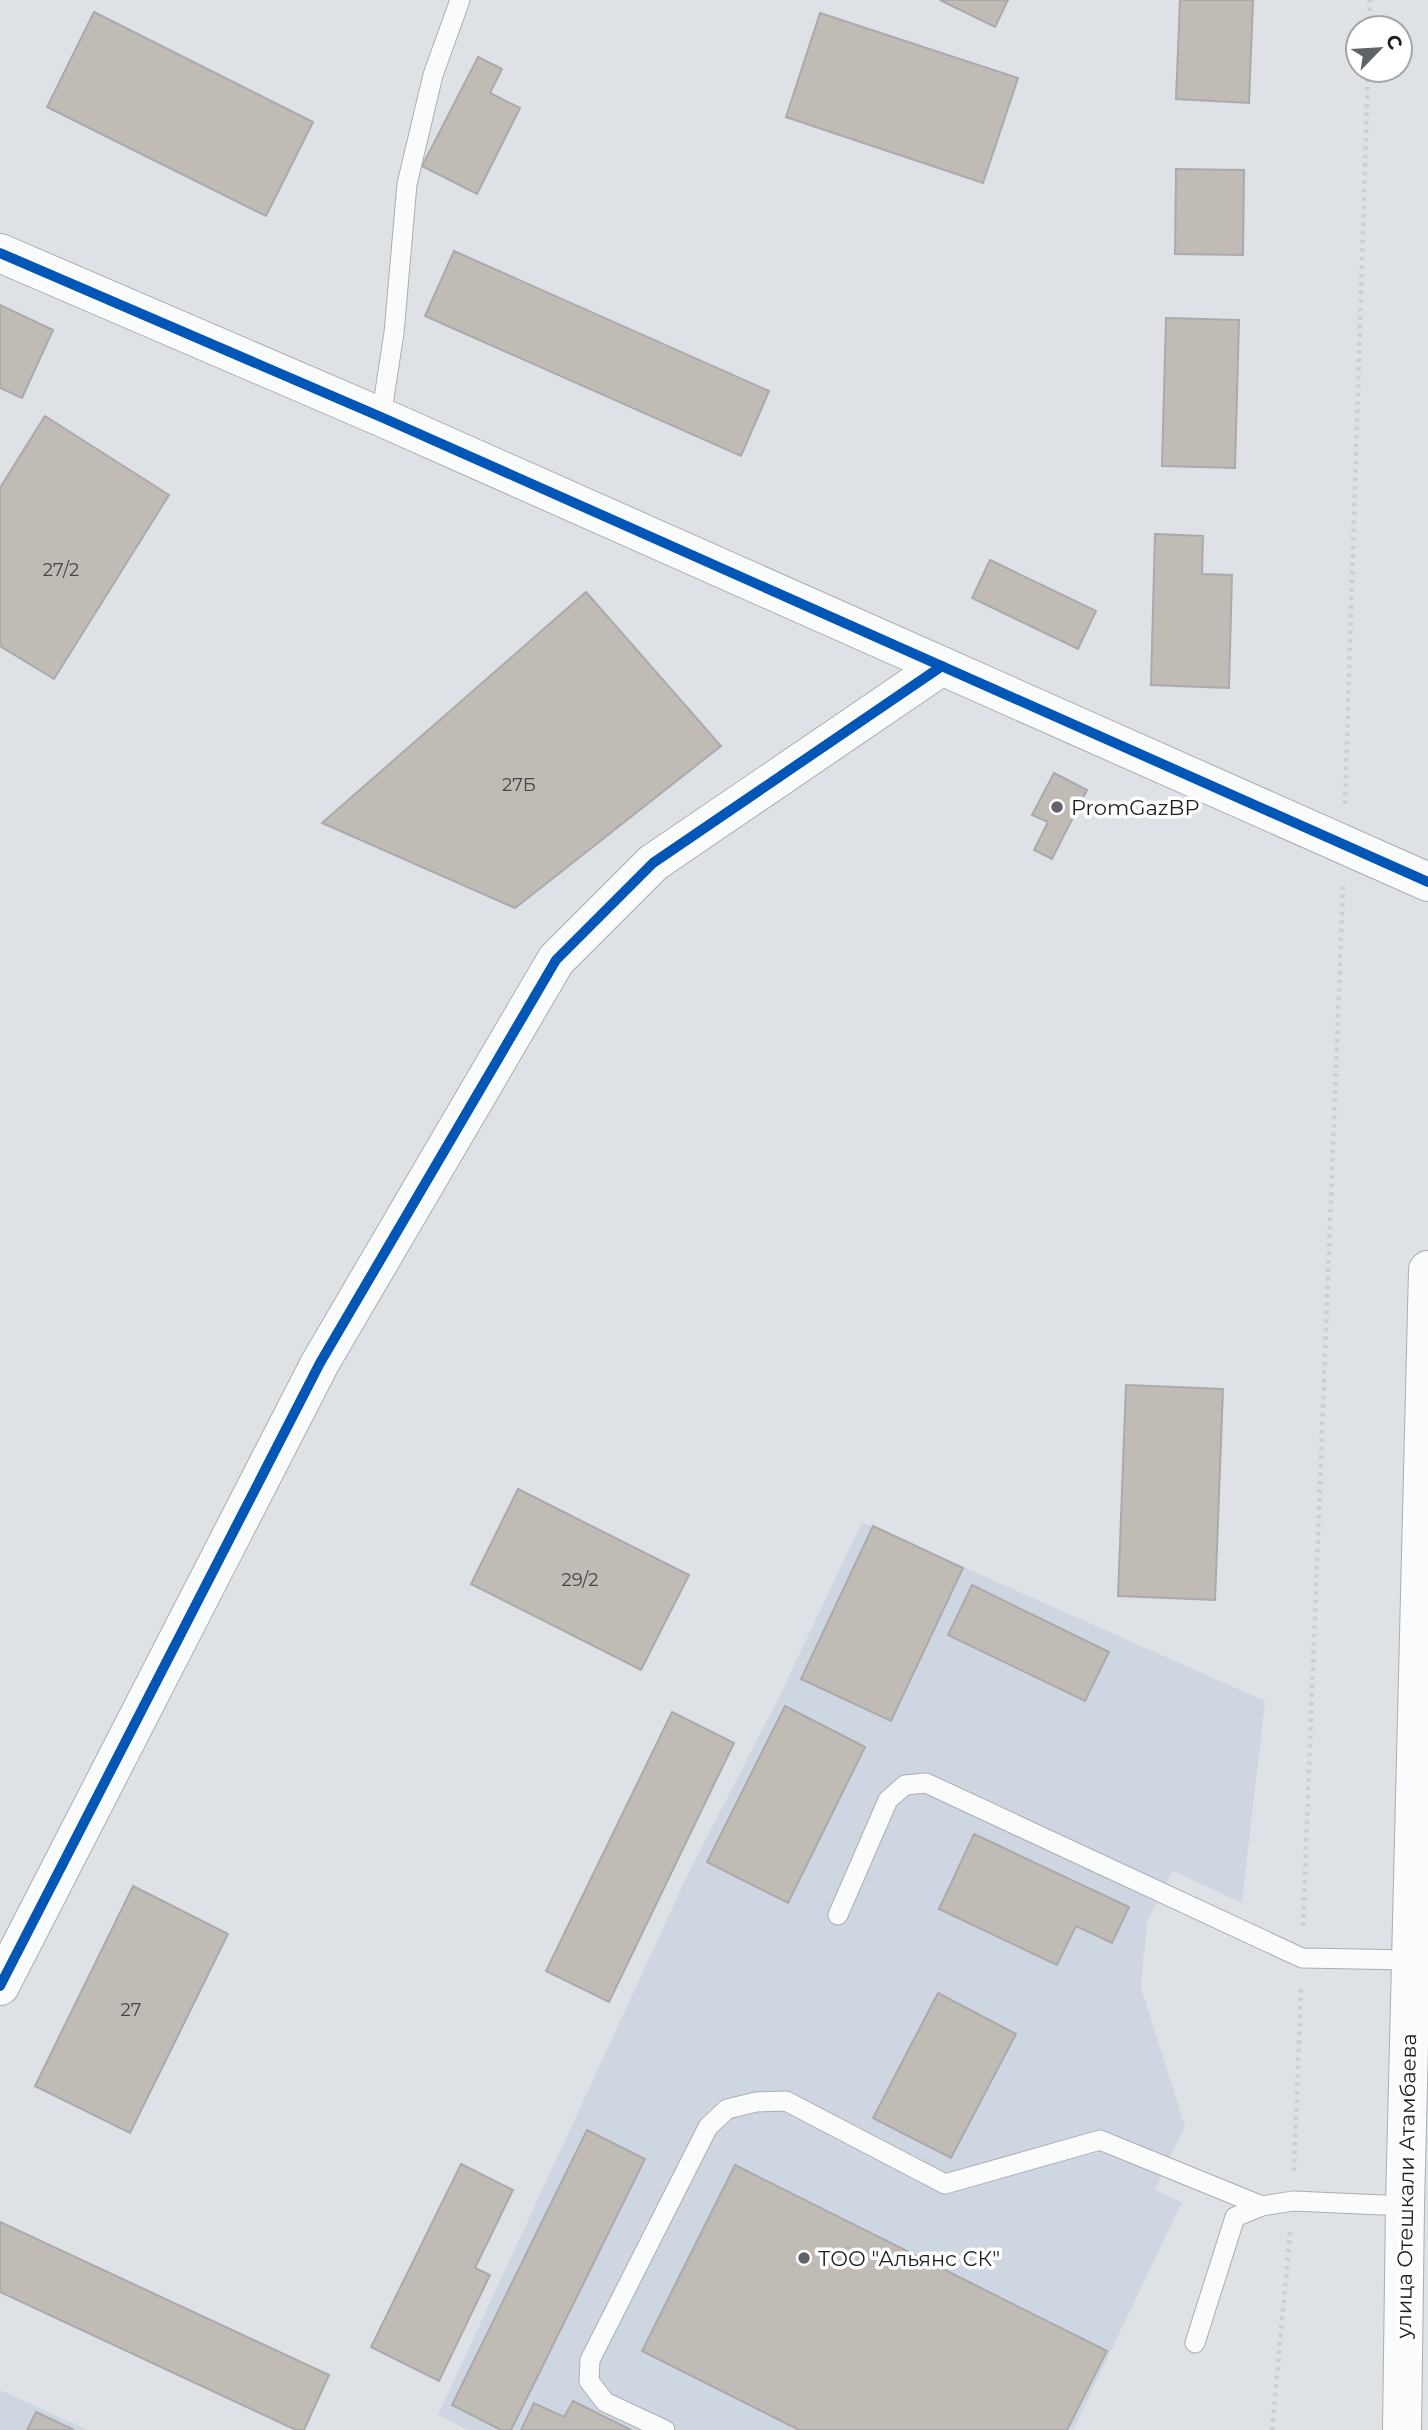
<svg xmlns="http://www.w3.org/2000/svg" width="1428" height="2430" font-family="Montserrat,sans-serif">
	<style>
		.built { fill: #ced7e1 }
		.building { fill: #c1bbb6; stroke: #aaaaab; stroke-width: 2 }
		.lines { fill: none; stroke-linecap: round; stroke-linejoin: round }
		.lane-casing { stroke: #abaeb1; stroke-width: 21 }
		.street-casing { stroke: #abaeb1; stroke-width: 40 }
		.secondary-casing { stroke: #abaeb1; stroke-width: 40 }
		.path { stroke: #ceced0; stroke-width: 4.5; stroke-dasharray: 3.5 5; stroke-linecap: butt }
		.lane { stroke: #fafbfb; stroke-width: 19 }
		.street { stroke: #fafbfb; stroke-width: 38 }
		.secondary { stroke: #fafbfb; stroke-width: 38 }
		.cycleway-casing { stroke: #fff; stroke-width: 15 }
		.cycleway { stroke: #0057b8; stroke-width: 10 }
		.poi-dot { fill: #606367; stroke: #fff; stroke-width: 2.5 }
		.labels { text-anchor: middle; dominant-baseline: central; stroke-width: 7; stroke-linejoin: round; paint-order: stroke }
		.number-label { font-size: 18px; fill: #454647 }
		.poi-label { font-size: 21px; fill: #1c1f22; stroke: #fff; text-anchor: start }
		.street-label { font-size: 21px; fill: #1c1f22; stroke: #fff }
	</style>
	<rect width="100%" height="100%" fill="#dee2e6"/>
	<!-- built -->
	<path class="built" d="M862,1522L1265,1701L1242,1903L1173,1871L1147,1921L1141,1988L1185,2126L1155,2190L1182,2202L1073,2430H468L438,2415L689,1872L781,1693Z
		M0,2390L88,2430H0Z"/>
	<!-- building -->
	<path class="building" d="M940,0H1008L995,27Z
		M1180,0H1253L1249,103L1176,99Z
		M94,12L313,122L266,216L47,107Z
		M820,13L1018,78L983,183L786,117Z
		M478,57L502,69L490,93L520,108L477,194L422,166Z
		M1176,169L1244,170L1243,255L1175,254Z
		M454,251L769,391L741,456L425,316Z
		M0,305L53,330L22,398L0,388Z
		M1166,318L1239,320L1235,468L1162,466Z
		M45,416L169,495L54,679L0,646V488Z
		M1155,534L1203,536L1202,574L1232,575L1229,688L1151,685Z
		M990,560L1096,611L1078,649L972,598Z
		M586,592L721,746L515,908L322,823Z
		M1054,773L1087,790L1052,859L1034,850L1048,822L1032,815Z
		M1126,1385L1223,1389L1215,1600L1118,1596Z
		M518,1489L689,1575L641,1670L471,1584Z
		M873,1526L963,1568L891,1721L801,1679Z
		M972,1585L1109,1652L1085,1701L948,1635Z
		M785,1706L865,1747L788,1903L707,1862Z
		M672,1712L734,1743L609,2002L546,1971Z
		M974,1834L1129,1907L1112,1943L1076,1926L1057,1965L939,1909Z
		M133,1886L228,1934L130,2133L35,2086Z
		M938,1993L1016,2034L951,2158L873,2118Z
		M587,2130L645,2159L511,2430H501L452,2405Z
		M461,2164L513,2190L475,2268L490,2275L439,2381L371,2347Z
		M735,2165L1107,2351L1067,2430H799L642,2351Z
		M0,2222L329,2375L304,2430H296L0,2292Z
		M573,2401L631,2430H521L534,2403L564,2417Z
		M36,2412L74,2430H27Z"/>
	<g class="lines">
		<defs>
			<path id="lane" d="M381,417L394,333L407,184L433,75L460,0
				M838,1915L888,1800L905,1785L926,1783L1302,1958L1411,1960
				M1195,2343L1235,2217L1262,2206L1293,2201L1405,2206
				M665,2430L605,2402L589,2381L590,2360L708,2127L727,2109L756,2102L786,2101L945,2184L1100,2140L1262,2206"/>
			<path id="street" d="M0,253L381,417L1428,882
				M0,1986L320,1363L556,960L653,863L942,666"/>
			<path id="secondary" d="M1402,2430L1405,2206L1428,1270"/>
		</defs>
		<!-- lane casing -->
		<use href="#lane" class="lane-casing"/>
		<!-- street casing -->
		<use href="#street" class="street-casing"/>
		<!-- secondary casing -->
		<use href="#secondary" class="secondary-casing"/>
		<!-- path -->
		<path class="path" d="M1369,28L1370,0
			M1345,804L1368,70
			M1303,1926L1343,886
			M1294,2171L1301,1988
			M1272,2430L1290,2232"/>
		<!-- lane -->
		<use href="#lane" class="lane"/>
		<!-- street -->
		<use href="#street" class="street"/>
		<!-- secondary -->
		<use href="#secondary" class="secondary"/>
		<defs>
			<path id="cycleway" d="M0,253L381,417L1428,882
				M0,1986L320,1363L556,960L653,863L942,666"/>
		</defs>
		<!-- cycleway casing -->
		<use href="#cycleway" class="cycleway-casing"/>
		<!-- cycleway -->
		<use href="#cycleway" class="cycleway"/>
	</g>
	<!-- markers -->
	<g class="poi-dot">
		<circle cx="1057" cy="807" r="7"/>
		<circle cx="804" cy="2258" r="7"/>
	</g>
	<g class="labels">
		<!-- number labels -->
		<g class="number-label">
			<text x="61" y="570">27/2</text>
			<text x="519" y="785">27Б</text>
			<text x="580" y="1580">29/2</text>
			<text x="131" y="2010">27</text>
		</g>
		<!-- poi labels -->
		<g class="poi-label">
			<text x="1071" y="807">PromGazBP</text>
			<text x="818" y="2258">ТОО "Альянс СК"</text>
		</g>
		<!-- street labels -->
		<g class="street-label">
			<text transform="translate(1406 2186) rotate(-89)">улица Отешкали Атамбаева</text>
		</g>
	</g>
	<!-- north arrow -->
	<g transform="translate(1379 49) rotate(65)"><circle r="33" fill="#ffffff" stroke="#a4a5a7" stroke-width="2"/>
	<path d="M0-5L12 26L0 18L-12 26Z" fill="#606367"/>
	<text y="-10" font-size="19" font-weight="bold" text-anchor="middle" fill="#1c1f22">С</text>
	</g>
</svg>
